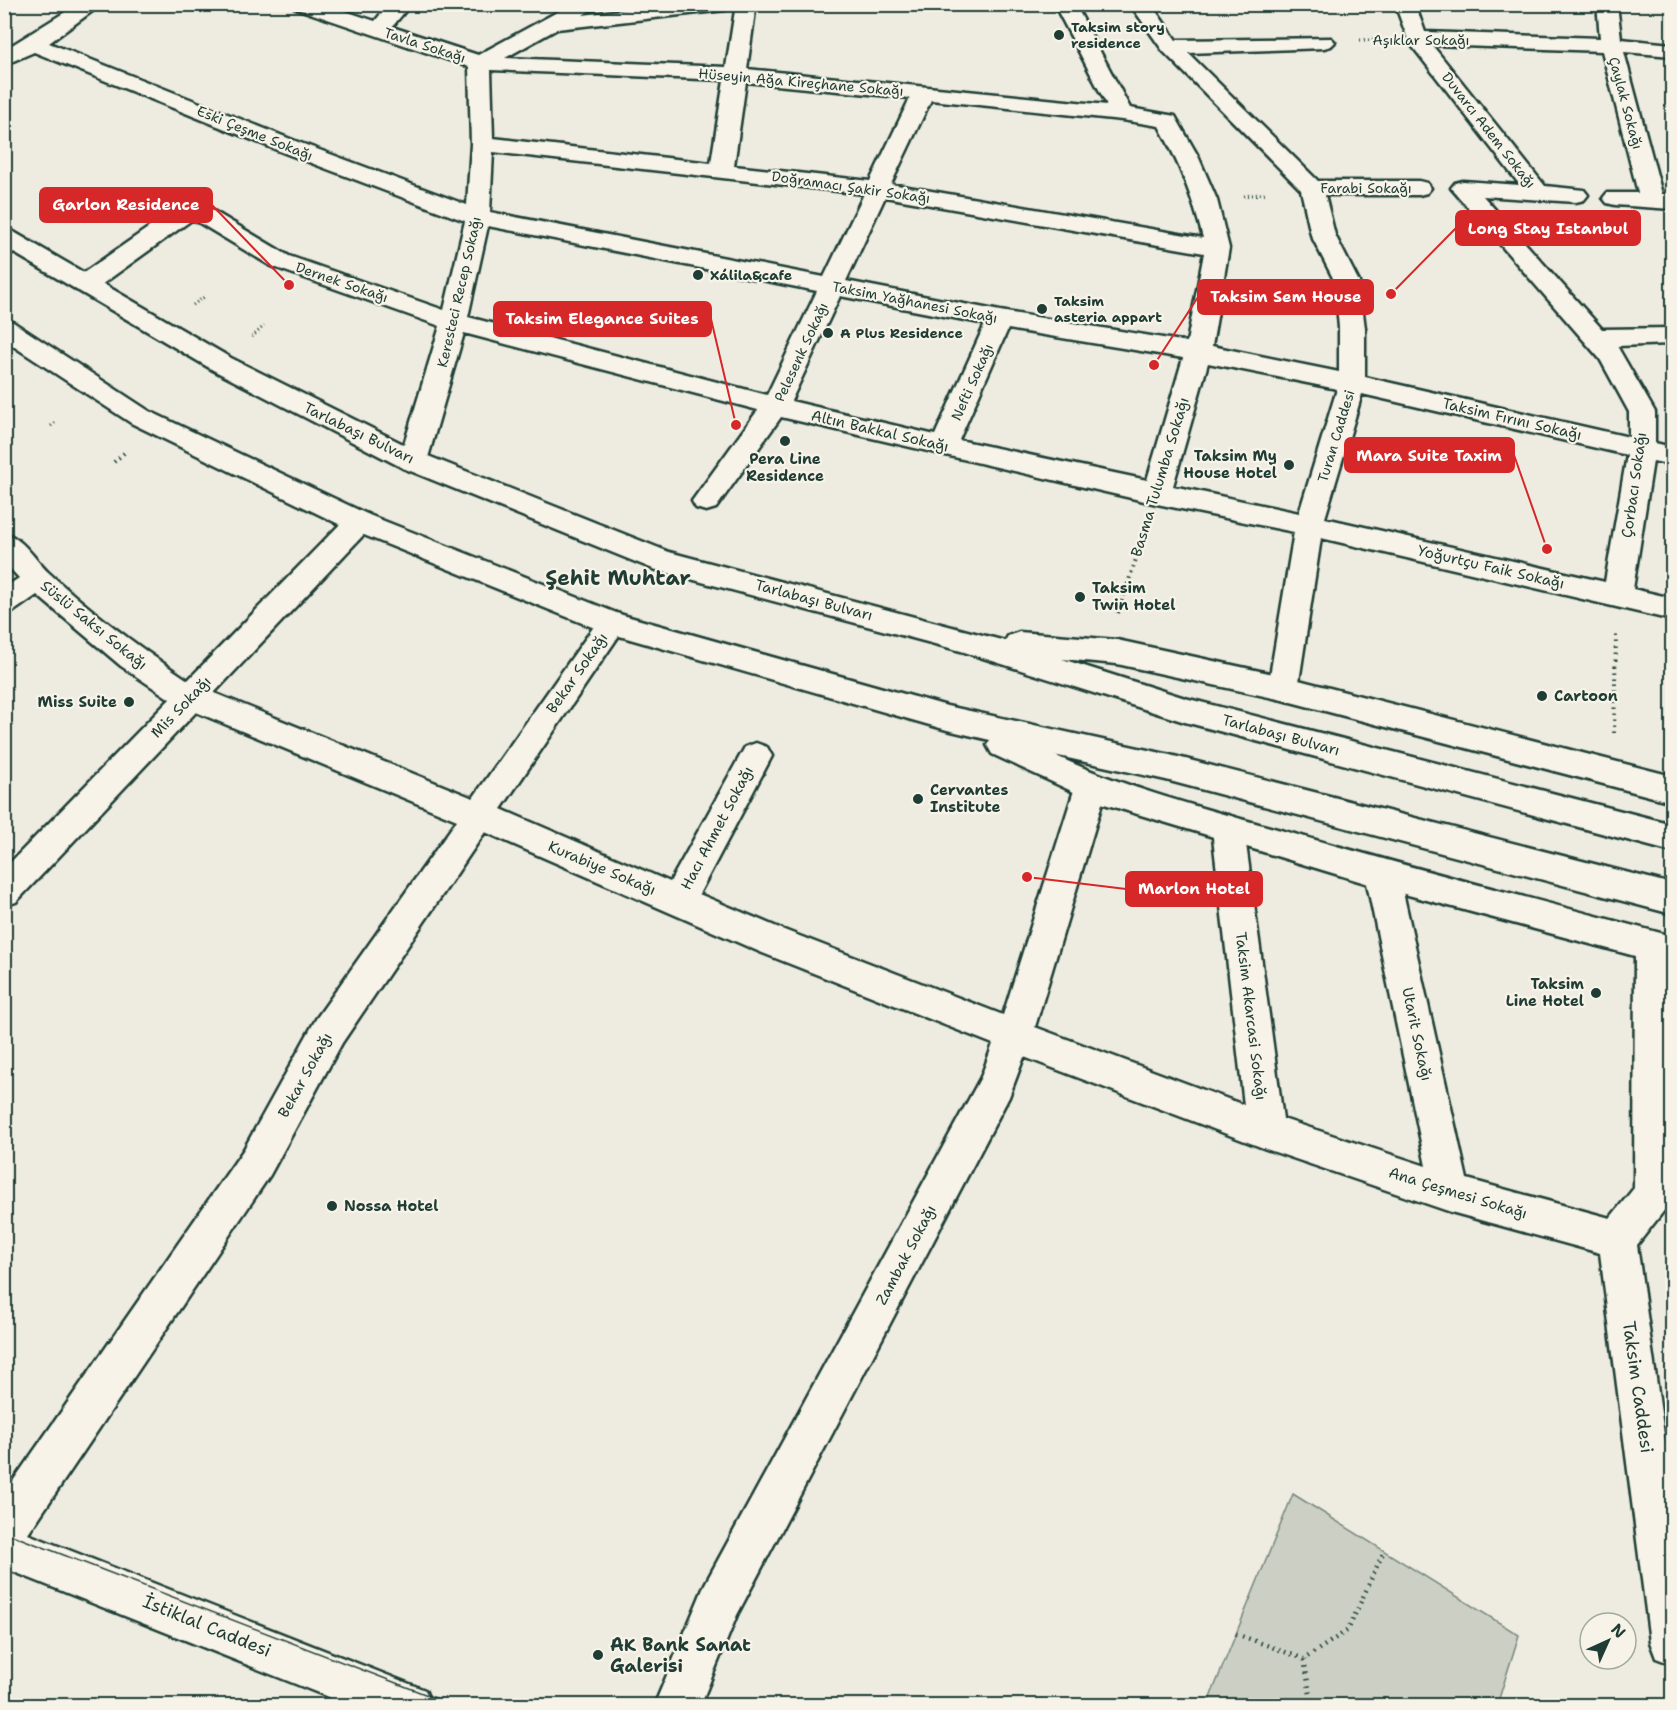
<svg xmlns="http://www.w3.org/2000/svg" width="1677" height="1710" font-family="'Shantell Sans',sans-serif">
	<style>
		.green { fill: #cccfc4; stroke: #76867c; stroke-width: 1.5 }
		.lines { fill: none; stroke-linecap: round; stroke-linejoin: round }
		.minor-casing { stroke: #1f3d34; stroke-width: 5 }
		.major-casing { stroke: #1f3d34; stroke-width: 5 }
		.path-far2 { stroke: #1f3d34; stroke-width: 3; stroke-dasharray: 1 3; stroke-linecap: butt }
		.path-far1 { stroke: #1f3d34; stroke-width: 4; stroke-dasharray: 1.5 4.5; stroke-linecap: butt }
		.path { stroke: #1f3d34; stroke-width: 4.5; stroke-dasharray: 1.5 5; stroke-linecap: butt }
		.minor { fill: #f7f3e8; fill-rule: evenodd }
		.major { fill: #f7f3e8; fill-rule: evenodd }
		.tram { stroke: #1f3d34; stroke-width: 1.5 }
		.poi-dot { fill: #1f3d34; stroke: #f7f3e8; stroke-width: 2 }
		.labels { text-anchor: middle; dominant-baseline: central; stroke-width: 4.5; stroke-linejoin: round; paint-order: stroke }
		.far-poi-label { font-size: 14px; font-weight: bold; fill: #1f3d34; stroke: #f7f3e8; text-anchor: start }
		.far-street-label { font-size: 14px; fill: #1f3d34; stroke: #f7f3e8 }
		.street-label { font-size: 15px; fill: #1f3d34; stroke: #f7f3e8 }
		.poi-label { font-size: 15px; font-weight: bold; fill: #1f3d34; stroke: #f7f3e8; text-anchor: start }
		.near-street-label { font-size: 18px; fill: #1f3d34; stroke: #f7f3e8 }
		.near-poi-label { font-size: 18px; font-weight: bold; fill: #1f3d34; stroke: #f7f3e8; text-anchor: start }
		.district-label { font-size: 21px; font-weight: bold; fill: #1f3d34; stroke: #f7f3e8 }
		.leader { fill: none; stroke: #d62828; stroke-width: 2 }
		.callout-dot { fill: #d62828; stroke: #f7f3e8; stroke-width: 2 }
		.callout { fill: #d62828; stroke: #d62828; stroke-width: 2 }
		.callout-label { font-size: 16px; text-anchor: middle; font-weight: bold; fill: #fff }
	</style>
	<rect width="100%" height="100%" fill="#eeece1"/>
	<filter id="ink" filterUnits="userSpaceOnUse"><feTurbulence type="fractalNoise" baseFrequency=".0167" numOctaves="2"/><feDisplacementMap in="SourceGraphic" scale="12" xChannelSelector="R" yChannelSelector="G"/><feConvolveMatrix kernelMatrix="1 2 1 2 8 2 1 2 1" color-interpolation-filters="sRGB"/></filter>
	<g filter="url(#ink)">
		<!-- green -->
		<path class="green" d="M1293,1494L1519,1635L1497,1705H1207Z"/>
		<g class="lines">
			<defs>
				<path id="minor" d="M78,4H102L49,43L298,142L467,205L471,144L469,67L295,8L292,4H324L375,21L389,4H411L392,27L478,55L572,4H598L583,15L670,4H735L725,10L557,29L505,58L726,67L736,4H756L747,69L1107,105L1054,4H1075L1130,108L1175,116L1198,156L1217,200L1229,248L1212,346L1339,372V328L1335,282L1311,235L1301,190L1163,51L1130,4H1151L1176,40L1331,38L1335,42L1331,46L1324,48L1188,53L1318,181H1419L1427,183L1431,188L1427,193L1419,195H1325L1335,235L1359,282L1365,328V377L1629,437V412L1600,359L1451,188L1455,183L1463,181L1520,185L1409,42L1395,4H1415L1425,32L1600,38L1597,4H1617L1621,39L1672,44V56L1624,52L1662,194L1672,195V209L1615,205L1607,203L1603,198L1607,193H1638L1602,51L1432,45L1545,186L1584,190L1588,195L1584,200L1576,202L1483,196L1602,329L1672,328V344L1617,346L1655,412V443L1672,447V465L1653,461L1633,589L1672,598V620L1321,538L1298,688L1294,697L1283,700L1272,697L1268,688L1294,532L1157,504L781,417L716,508L706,511L696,508L692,501L758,410L464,333L427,461L423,468L413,471L403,468L399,461L440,326L271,266L193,219L94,290L85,292L76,290L73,284L76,278L184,203H200L289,256L444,310L465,221L282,152L34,52L4,65V50ZM491,70L724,80L711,163L493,138ZM746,82L910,98L870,181L734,166ZM931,100L1122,120L1159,126C1179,162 1193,198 1203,238L891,184ZM493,152L864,194L824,277L490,212ZM885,197L1204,253L1187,342L1000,311L846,281ZM488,226L817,291L767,395L468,317ZM840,296L985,324L935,435L791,401ZM1008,329L1183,358L1147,480L959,440ZM1208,363L1337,389L1299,513L1173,486ZM1362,394L1627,455L1605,582L1325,518Z
					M359,512L369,515L373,522L369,529L214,693L473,798L602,615L612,612L622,615L627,623L622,631L501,809L670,882L745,747L756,743L767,747L772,756L699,894L784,930L1003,1015L1075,787L1080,778L1091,774L1102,778L1107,787L1035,1027L1244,1105L1212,829L1216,819L1228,815L1240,819L1244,829L1283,1119L1426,1166L1365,874L1370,864L1382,860L1394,864L1399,874L1467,1179L1610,1218L1634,1188L1635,946L1640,935L1652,931L1664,935L1669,946L1672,1195L1666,1208L1637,1245L1672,1490V1664L1656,1658L1650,1642L1600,1253L1451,1212L1266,1149L1024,1057L1009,1097L737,1615L700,1706H654L705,1584L981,1077L993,1044L760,952L485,832L342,1043L270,1175L28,1534L425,1690L432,1706H351L4,1568V1494L244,1149L316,1019L457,820L196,712L16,902L4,906V869L170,699L121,666L37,595L14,611L4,614V588L19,578L4,562V533C23,538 34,559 48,572C91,612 140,648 188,680L349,515Z"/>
				<path id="major" d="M4,229L12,231L231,358L423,454L669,552L1005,641L1008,636L1019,632L1117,640L1283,676L1672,776V802L1283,700L1117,664L1062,659L1185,698L1672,824V852L1185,722L961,651L653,569L403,468L213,370L4,247Z
					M4,320L13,322L149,411L369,515L619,614L947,706L1166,754L1672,884V914L1166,780L1054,755C1125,788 1202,808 1277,829C1408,867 1540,901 1672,936V966L1382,888L1091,800L992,754L987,745L990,740L947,730L602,631L349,529L131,423L4,340Z"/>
			</defs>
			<!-- minor casing -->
			<use href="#minor" class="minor-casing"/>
			<!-- major casing -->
			<use href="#major" class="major-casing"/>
			<!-- path-far2 -->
			<path class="path-far2" d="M1360,40H1380
				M1244,196L1267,193
				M193,305L204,297
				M252,337L264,326
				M51,426L57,421"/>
			<!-- path-far1 -->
			<path class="path-far1" d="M114,462L124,453
				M1118,613L1146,529
				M1614,733L1616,635"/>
			<!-- path -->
			<path class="path" d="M1236,1634L1304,1659
				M1312,1706L1304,1659L1348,1630L1384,1551"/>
			<!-- minor -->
			<use href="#minor" class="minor"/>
			<!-- major -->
			<use href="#major" class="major"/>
			<!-- tram -->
			<path class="tram" d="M4,1532L456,1706"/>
		</g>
	</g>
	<!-- markers -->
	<g class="poi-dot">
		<circle cx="1059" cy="35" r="6"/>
		<circle cx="698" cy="275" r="6"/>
		<circle cx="1042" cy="309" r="6"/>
		<circle cx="828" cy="333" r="6"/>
		<circle cx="785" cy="441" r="6"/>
		<circle cx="1289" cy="465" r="6"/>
		<circle cx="1080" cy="597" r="6"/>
		<circle cx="1542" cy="696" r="6"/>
		<circle cx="129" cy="702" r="6"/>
		<circle cx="918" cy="799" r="6"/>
		<circle cx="1596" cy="993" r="6"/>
		<circle cx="332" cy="1206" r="6"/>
		<circle cx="598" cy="1655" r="6"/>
	</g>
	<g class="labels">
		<!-- far-poi labels -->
		<g class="far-poi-label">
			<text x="1071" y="27">Taksim story<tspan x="1071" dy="16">residence</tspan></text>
			<text x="710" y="275">Xálila&amp;cafe</text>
			<text x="1054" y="301">Taksim<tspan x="1054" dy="16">asteria appart</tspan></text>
			<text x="840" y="333">A Plus Residence</text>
		</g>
		<!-- far-street labels -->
		<g class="far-street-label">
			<text x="1421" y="40">Aşıklar Sokağı</text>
			<text transform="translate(425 45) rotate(18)">Tavla Sokağı</text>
			<text transform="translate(801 82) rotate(5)">Hüseyin Ağa Kireçhane Sokağı</text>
			<text transform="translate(1626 103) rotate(75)">Çaylak Sokağı</text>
			<text transform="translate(1489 130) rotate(52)">Duvarcı Adem Sokağı</text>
			<text transform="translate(255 133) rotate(22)">Eski Çeşme Sokağı</text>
			<text transform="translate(851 187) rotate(8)">Doğramacı Şakir Sokağı</text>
			<text x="1366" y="188">Farabi Sokağı</text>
			<text transform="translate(342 282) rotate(19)">Dernek Sokağı</text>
			<text transform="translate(459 292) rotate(-77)">Keresteci Recep Sokağı</text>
			<text transform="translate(915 302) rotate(11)">Taksim Yağhanesi Sokağı</text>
			<text transform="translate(801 352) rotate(-65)">Pelesenk Sokağı</text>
			<text transform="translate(972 382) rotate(-66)">Nefti Sokağı</text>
			<text transform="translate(1336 436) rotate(-73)">Turan Caddesi</text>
		</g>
		<!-- street labels -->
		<g class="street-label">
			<text transform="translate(1512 419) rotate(13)">Taksim Fırını Sokağı</text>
			<text transform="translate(880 431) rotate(13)">Altın Bakkal Sokağı</text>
			<text transform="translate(359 433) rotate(26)">Tarlabaşı Bulvarı</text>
			<text transform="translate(1160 477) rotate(-73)">Basma Tulumba Sokağı</text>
			<text transform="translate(1634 485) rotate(-82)">Çorbacı Sokağı</text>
			<text transform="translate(1491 567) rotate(13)">Yoğurtçu Faik Sokağı</text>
			<text transform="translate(814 600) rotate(15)">Tarlabaşı Bulvarı</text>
			<text transform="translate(94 625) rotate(39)">Süslü Saksı Sokağı</text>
			<text transform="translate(577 673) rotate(-55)">Bekar Sokağı</text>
			<text transform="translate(181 707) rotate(-46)">Mis Sokağı</text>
			<text transform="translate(1281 735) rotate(15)">Tarlabaşı Bulvarı</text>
			<text transform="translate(717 828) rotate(-62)">Hacı Ahmet Sokağı</text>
			<text transform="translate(602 868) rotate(23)">Kurabiye Sokağı</text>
			<text transform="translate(1251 1016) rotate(83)">Taksim Akarcasi Sokağı</text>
			<text transform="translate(1417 1034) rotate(78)">Utarit Sokağı</text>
			<text transform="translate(305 1075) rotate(-61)">Bekar Sokağı</text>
			<text transform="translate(1458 1193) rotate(17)">Ana Çeşmesi Sokağı</text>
			<text transform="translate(906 1255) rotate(-62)">Zambak Sokağı</text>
		</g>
		<!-- poi labels -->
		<g class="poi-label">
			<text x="1277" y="456" text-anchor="end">Taksim My<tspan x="1277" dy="17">House Hotel</tspan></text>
			<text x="785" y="459" text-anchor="middle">Pera Line<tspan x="785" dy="17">Residence</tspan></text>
			<text x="1092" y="588">Taksim<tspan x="1092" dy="17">Twin Hotel</tspan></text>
			<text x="1554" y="696">Cartoon</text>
			<text x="117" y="702" text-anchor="end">Miss Suite</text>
			<text x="930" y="790">Cervantes<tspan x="930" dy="17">Institute</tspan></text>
			<text x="1584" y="984" text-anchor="end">Taksim<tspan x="1584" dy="17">Line Hotel</tspan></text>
			<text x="344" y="1206">Nossa Hotel</text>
		</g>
		<!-- near-street labels -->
		<g class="near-street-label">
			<text transform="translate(1638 1387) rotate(82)">Taksim Caddesi</text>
			<text transform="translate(207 1626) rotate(22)">İstiklal Caddesi</text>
		</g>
		<!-- near-poi labels -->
		<g class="near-poi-label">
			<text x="610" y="1645">AK Bank Sanat<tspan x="610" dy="21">Galerisi</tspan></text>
		</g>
		<!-- district labels -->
		<g class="district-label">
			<text x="618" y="578">Şehit Muhtar</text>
		</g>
	</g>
	<!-- callouts -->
	<path class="leader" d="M289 285L212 205M1391 294L1456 228M1154 365L1198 297M736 425L711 319M1547 549L1514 455M1027 877L1126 889"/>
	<g class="callout-dot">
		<circle cx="289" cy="285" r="6"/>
		<circle cx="1391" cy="294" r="6"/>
		<circle cx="1154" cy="365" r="6"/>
		<circle cx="736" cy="425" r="6"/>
		<circle cx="1547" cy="549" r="6"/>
		<circle cx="1027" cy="877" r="6"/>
	</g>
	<g class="callout">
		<rect x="40" y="188" width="172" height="34" rx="6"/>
		<rect x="1456" y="211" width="184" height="34" rx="6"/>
		<rect x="1198" y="280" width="175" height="34" rx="6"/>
		<rect x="494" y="302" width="217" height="34" rx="6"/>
		<rect x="1345" y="438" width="169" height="34" rx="6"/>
		<rect x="1126" y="872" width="136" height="34" rx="6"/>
	</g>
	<g class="callout-label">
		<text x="126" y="210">Garlon Residence</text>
		<text x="1548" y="234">Long Stay Istanbul</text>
		<text x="1286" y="302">Taksim Sem House</text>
		<text x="602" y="324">Taksim Elegance Suites</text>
		<text x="1429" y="461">Mara Suite Taxim</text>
		<text x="1194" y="894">Marlon Hotel</text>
	</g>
	<!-- margin -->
	<rect width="1677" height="1710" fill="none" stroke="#f7f3e8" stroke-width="24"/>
	<rect x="12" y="12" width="1653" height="1686" fill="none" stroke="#1f3d34" stroke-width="2" filter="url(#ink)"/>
	<!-- north arrow -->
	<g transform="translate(1608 1641) rotate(45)"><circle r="28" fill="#f7f3e8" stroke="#a1aaa0" stroke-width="1.5"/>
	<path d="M0-4.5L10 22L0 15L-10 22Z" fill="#1f3d34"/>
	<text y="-9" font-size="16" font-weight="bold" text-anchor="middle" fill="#1f3d34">N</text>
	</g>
</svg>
